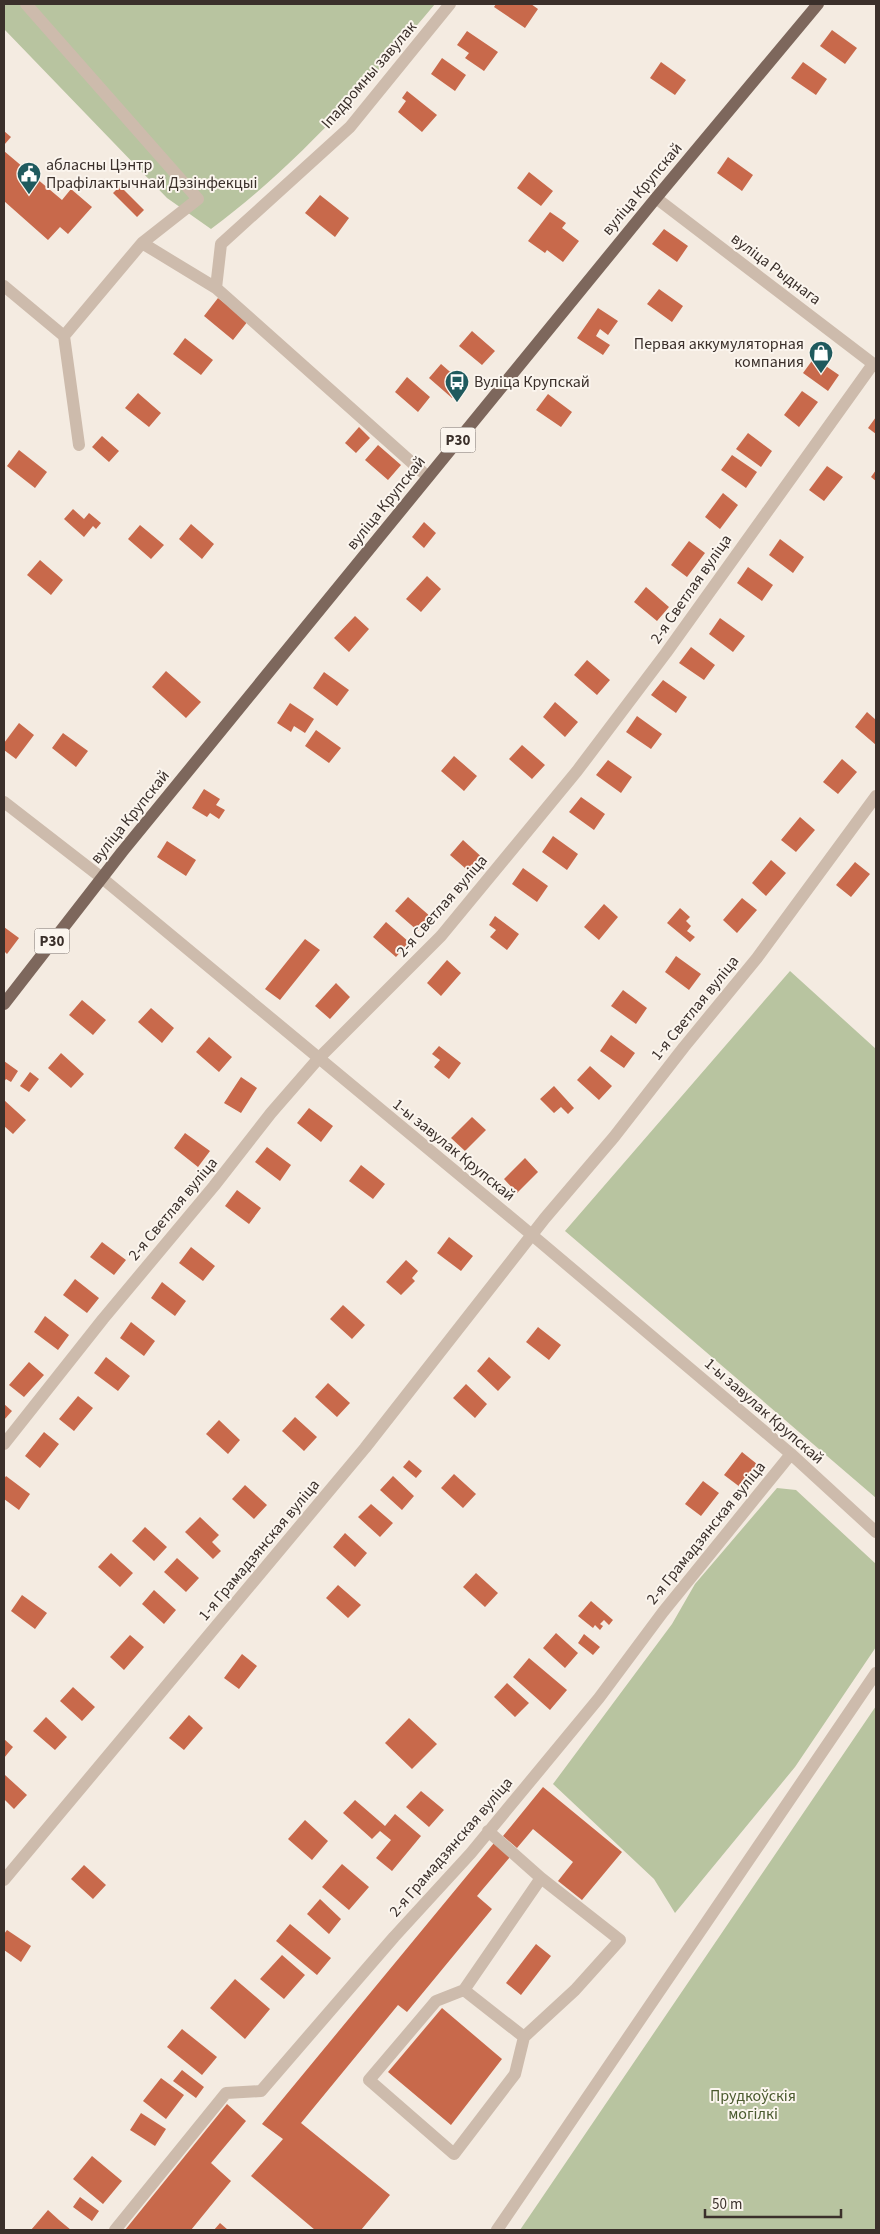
<svg xmlns="http://www.w3.org/2000/svg" width="880" height="2234" font-family="'Source Sans 3',sans-serif">
	<style>
		.green { fill: #b8c4a0 }
		.building { fill: #c8694b }
		.lines { fill: none; stroke-linecap: round; stroke-linejoin: round }
		.minor { stroke: #cdbbac; stroke-width: 12 }
		.major { stroke: #7d675c; stroke-width: 12 }
		.labels { text-anchor: middle; dominant-baseline: central; stroke-width: 4; stroke-linejoin: round; paint-order: stroke }
		.shield { fill: #fbf5ee; stroke: #756b66; stroke-width: 1 }
		.shield-label { font-size: 15px; font-weight: bold; fill: #3b302b }
		.street-label { font-size: 16px; fill: #3b302b; stroke: #fbf5ee }
		.poi-label { font-size: 16px; fill: #3b302b; stroke: #fbf5ee; text-anchor: start }
		.park-label { font-size: 16px; fill: #4a5a2e; stroke: #fbf5ee }
	</style>
	<rect width="100%" height="100%" fill="#f4ebe1"/>
	<!-- green -->
	<path class="green" d="M4,4H435C366,86 297,165 211,229L167,198L4,29Z
		M790,971L876,1049V1498L565,1231Z
		M777,1488L796,1490L876,1564V1647L795,1767L675,1913L654,1879L553,1784L672,1624L695,1584Z
		M876,1706V2230H520Z"/>
	<!-- building -->
	<path class="building" d="M496,4H531L538,9L525,28L494,7Z
		M832,30L857,48L845,64L820,46Z
		M467,31L498,52L484,71L465,58L469,53L457,45Z
		M442,58L466,75L455,91L431,74Z
		M661,62L686,80L675,95L650,78Z
		M803,62L827,79L816,95L791,78Z
		M407,91L437,115L422,132L398,112L406,101L402,98Z
		M4,131L11,137L4,145Z
		M4,151L62,200L71,189L92,207L68,234L60,227L48,240L4,201Z
		M728,157L753,175L742,191L717,173Z
		M529,172L553,191L541,206L517,188Z
		M120,186L144,210L137,217L113,193Z
		M320,195L349,218L335,237L305,213Z
		M550,212L566,223L562,228L579,241L563,262L547,250L545,253L528,241Z
		M664,229L688,246L677,262L652,244Z
		M659,289L683,306L672,322L647,304Z
		M218,298L248,321L233,340L204,316Z
		M598,308L618,321L608,335L600,329L596,336L610,345L603,355L577,338Z
		M472,331L495,351L482,365L459,346Z
		M185,338L213,360L201,375L173,354Z
		M814,358L839,375L828,391L803,373Z
		M441,364L464,384L452,398L429,378Z
		M407,377L430,397L418,412L395,392Z
		M802,391L818,402L799,427L784,415Z
		M138,393L161,413L149,427L125,408Z
		M548,394L572,412L561,427L536,410Z
		M876,417V434L868,428Z
		M359,427L370,438L356,453L345,443Z
		M748,433L772,451L761,467L736,449Z
		M102,436L119,451L109,462L92,447Z
		M378,445L401,465L388,480L365,460Z
		M19,450L47,472L35,488L7,466Z
		M732,455L757,472L746,488L721,470Z
		M827,466L843,477L824,501L809,490Z
		M876,470V481L871,477Z
		M723,493L738,505L720,529L705,517Z
		M73,509L84,519L89,513L101,523L96,529L93,526L84,537L64,519Z
		M424,522L436,533L424,548L412,537Z
		M191,524L214,544L202,559L179,539Z
		M140,525L164,545L151,559L128,539Z
		M780,539L804,557L793,573L769,555Z
		M689,541L705,553L687,577L671,565Z
		M40,560L63,580L51,595L27,575Z
		M748,567L773,585L762,601L737,583Z
		M427,576L441,589L421,612L406,599Z
		M646,587L669,607L657,621L634,602Z
		M355,616L369,629L349,652L334,638Z
		M720,618L745,636L733,652L709,634Z
		M691,647L715,665L704,680L679,663Z
		M587,660L610,680L597,695L574,675Z
		M166,671L201,702L186,718L152,687Z
		M324,672L349,690L337,706L313,688Z
		M663,680L687,697L676,713L651,695Z
		M555,702L578,722L565,737L543,717Z
		M290,703L314,719L305,733L294,726L291,732L277,723Z
		M867,712L876,720V745L855,727Z
		M637,716L662,734L651,749L626,732Z
		M19,723L34,735L16,759L4,750V743Z
		M316,730L341,748L329,763L305,746Z
		M63,733L88,751L76,767L52,748Z
		M522,745L545,765L532,779L509,759Z
		M454,756L477,776L464,791L441,771Z
		M842,759L857,772L838,794L823,782Z
		M608,760L632,777L621,793L596,775Z
		M204,789L220,799L216,805L225,810L219,819L210,813L207,817L192,808Z
		M581,797L605,814L594,830L569,812Z
		M800,817L815,830L796,852L781,840Z
		M553,836L578,854L567,870L542,852Z
		M463,840L485,860L473,875L450,855Z
		M167,841L196,860L186,876L157,857Z
		M771,860L786,873L766,896L752,883Z
		M855,862L870,874L851,897L836,885Z
		M523,868L548,886L537,902L512,884Z
		M408,897L431,917L418,931L395,911Z
		M742,898L757,910L737,933L723,920Z
		M604,904L618,917L599,940L584,927Z
		M680,908L690,917L686,921L691,926L687,931L695,937L690,942L667,923Z
		M495,916L519,934L507,950L490,937L496,930L489,925Z
		M386,922L409,942L396,957L373,937Z
		M4,927L19,938L7,954L4,951Z
		M305,939L320,950L280,1000L265,989Z
		M676,956L701,974L689,990L665,972Z
		M447,960L461,973L441,996L427,983Z
		M336,983L350,997L330,1019L315,1006Z
		M623,990L647,1008L636,1024L611,1006Z
		M82,1000L106,1020L93,1035L69,1015Z
		M151,1008L174,1028L162,1043L138,1022Z
		M611,1035L635,1053L624,1068L600,1051Z
		M209,1037L232,1057L219,1072L196,1052Z
		M439,1046L461,1063L449,1079L434,1067L440,1060L432,1054Z
		M61,1053L84,1074L71,1088L48,1068Z
		M4,1061L18,1071L11,1082L6,1079L4,1082Z
		M590,1066L612,1086L599,1100L577,1080Z
		M30,1072L39,1079L29,1092L20,1086Z
		M241,1077L257,1088L241,1113L224,1103Z
		M554,1086L574,1108L568,1114L561,1107L554,1113L540,1099Z
		M4,1100L26,1120L13,1134L4,1126Z
		M309,1108L333,1126L321,1142L297,1123Z
		M472,1117L486,1130L465,1151L451,1138Z
		M185,1133L210,1151L198,1167L174,1148Z
		M267,1147L291,1165L280,1181L255,1162Z
		M525,1158L538,1172L517,1193L504,1179Z
		M361,1165L385,1184L373,1199L349,1181Z
		M237,1190L261,1208L249,1224L225,1206Z
		M449,1237L473,1256L461,1271L437,1253Z
		M102,1242L126,1260L114,1275L90,1257Z
		M191,1247L215,1266L203,1281L179,1263Z
		M406,1260L418,1271L412,1278L415,1281L401,1295L386,1282Z
		M75,1279L99,1298L87,1313L63,1295Z
		M162,1282L186,1301L175,1316L151,1298Z
		M343,1305L365,1325L352,1339L330,1319Z
		M45,1316L69,1335L58,1350L34,1332Z
		M131,1322L155,1341L144,1356L120,1338Z
		M538,1327L561,1345L549,1360L526,1342Z
		M106,1357L130,1376L118,1391L94,1373Z
		M489,1357L511,1377L498,1391L477,1371Z
		M29,1362L44,1375L24,1397L9,1385Z
		M328,1383L350,1403L337,1417L315,1397Z
		M466,1384L487,1404L475,1418L453,1398Z
		M78,1396L93,1408L74,1431L59,1419Z
		M4,1404L12,1411L4,1420Z
		M295,1417L317,1437L304,1451L282,1431Z
		M219,1420L240,1440L228,1454L206,1434Z
		M44,1432L59,1444L40,1468L25,1456Z
		M742,1452L757,1464L740,1487L724,1475Z
		M409,1460L422,1471L416,1478L403,1467Z
		M454,1474L476,1494L463,1508L441,1488Z
		M6,1476L30,1494L19,1510L4,1499V1479Z
		M393,1476L414,1496L402,1510L380,1490Z
		M703,1481L719,1493L701,1516L685,1504Z
		M245,1485L267,1505L254,1519L232,1499Z
		M371,1504L393,1523L380,1537L358,1517Z
		M200,1517L219,1535L212,1542L221,1551L213,1559L185,1532Z
		M145,1527L167,1547L154,1561L132,1541Z
		M345,1533L367,1553L355,1567L333,1547Z
		M111,1553L133,1573L120,1587L98,1567Z
		M177,1558L199,1578L186,1592L164,1572Z
		M476,1573L498,1593L485,1607L463,1587Z
		M338,1585L361,1605L348,1618L326,1598Z
		M154,1590L176,1610L164,1624L142,1604Z
		M22,1595L47,1613L35,1629L11,1611Z
		M591,1601L613,1620L609,1625L604,1620L600,1624L603,1626L600,1630L595,1625L593,1628L578,1616Z
		M556,1633L578,1653L565,1668L543,1648Z
		M584,1634L600,1647L593,1655L578,1643Z
		M130,1635L144,1647L124,1670L110,1657Z
		M242,1654L257,1666L239,1689L224,1678Z
		M529,1658L567,1690L550,1710L513,1677Z
		M507,1683L529,1703L515,1717L494,1697Z
		M73,1687L95,1707L82,1721L60,1701Z
		M189,1715L203,1728L184,1750L169,1738Z
		M46,1717L67,1737L55,1750L33,1731Z
		M409,1718L437,1744L412,1769L385,1743Z
		M4,1739L13,1747L4,1758Z
		M5,1775L27,1795L14,1809L4,1799Z
		M543,1787L622,1852L582,1900L558,1881L573,1862L533,1829L517,1848L503,1836Z
		M421,1791L444,1810L429,1827L406,1807Z
		M355,1800L385,1826L395,1814L421,1836L392,1871L376,1858L391,1840L380,1831L372,1839L343,1813Z
		M305,1820L328,1841L312,1860L288,1839Z
		M494,1843L510,1857L477,1896L492,1909L407,2012L398,2005L301,2123L390,2195L361,2230H315L251,2176L283,2139L262,2124Z
		M342,1864L369,1887L349,1910L322,1887Z
		M84,1865L106,1885L93,1899L71,1879Z
		M320,1899L341,1919L329,1934L307,1914Z
		M290,1924L331,1958L317,1975L276,1941Z
		M7,1930L31,1946L21,1962L4,1950V1934Z
		M536,1944L551,1956L521,1995L506,1983Z
		M282,1955L305,1975L284,1999L260,1979Z
		M235,1979L270,2009L245,2039L210,2008Z
		M442,2008L502,2059L451,2125L388,2072Z
		M182,2029L217,2057L202,2075L167,2047Z
		M182,2070L204,2087L196,2098L173,2081Z
		M161,2078L184,2095L166,2119L143,2101Z
		M227,2104L246,2121L211,2163L231,2181L191,2230H125Z
		M141,2113L166,2129L155,2146L130,2130Z
		M92,2156L122,2181L103,2204L73,2179Z
		M80,2197L99,2211L92,2221L73,2207Z
		M48,2210L59,2220L71,2230H31Z
		M220,2223L228,2230H214Z"/>
	<g class="lines">
		<!-- minor -->
		<path class="minor" d="M26,4L198,199L142,243
			M656,198L876,366
			M4,286L64,336
			M216,288L428,477
			M79,445L64,336L142,243L216,288L221,244L350,127L450,4
			M4,802L102,878L532,1235L791,1454L876,1532
			M4,1444L103,1319L214,1186L271,1113L318,1059L441,936L577,771L666,653L873,364
			M488,1831L541,1878L464,1990L436,2001L369,2080L454,2154L515,2074L524,2037L575,1990L620,1940L541,1878
			M4,1880L365,1448L545,1218L614,1137L684,1047L757,958L876,796
			M464,1990L524,2037
			M115,2230L226,2093L261,2091L394,1937L471,1853L599,1698L663,1612L791,1454
			M497,2230L876,1673"/>
		<!-- major -->
		<path class="major" d="M4,1004L122,852L656,198L818,4"/>
	</g>
	<!-- icons -->
	<defs>
		<symbol id="civic-pin" viewBox="-11 -11 22 30"><path d="M0 17L-7.5 6A9.5 9.5 0 1 1 7.5 6Z" fill="#1f5a5e" stroke="#fbf5ee"/><path d="M-.6-6.5H3V-4.5H.6V-3L4-1V1h2V6H-6V1h2V-1L-.6-3ZM-1.2 2.5V6h2.4V2.5Z" fill="#fff"/></symbol>
		<symbol id="shop-pin" viewBox="-11 -11 22 30"><path d="M0 17L-7.5 6A9.5 9.5 0 1 1 7.5 6Z" fill="#1f5a5e" stroke="#fbf5ee"/><path d="M-5-2.5h2.3a2.7 3.5 0 0 1 5.4 0H5L5.5 6h-11ZM-1.5-2.5h3a1.5 2.3 0 0 0-3 0Z" fill="#fff"/></symbol>
		<symbol id="bus-pin" viewBox="-11 -11 22 30"><path d="M0 17L-7.5 6A9.5 9.5 0 1 1 7.5 6Z" fill="#1f5a5e" stroke="#fbf5ee"/><path d="M-5-6H5V4H4V6H2V4H-2V6H-4V4H-5ZM-3.5-4V0h7V-4ZM-3.5 1.2v1.5H-2V1.2ZM2 1.2v1.5H3.5V1.2Z" fill="#fff"/></symbol>
	</defs>
	<g fill-rule="evenodd">
		<use href="#civic-pin" x="15" y="160" width="28" height="38"/>
		<use href="#shop-pin" x="807" y="339" width="28" height="38"/>
		<use href="#bus-pin" x="443" y="368" width="28" height="38"/>
	</g>
	<g class="labels">
		<!-- shield labels -->
		<g class="shield">
			<rect x="440.5" y="427.5" width="35" height="25" rx="4"/>
			<rect x="34.5" y="928.5" width="35" height="25" rx="4"/>
		</g>
		<g class="shield-label">
			<text x="458" y="440">Р30</text>
			<text x="52" y="941">Р30</text>
		</g>
		<!-- street labels -->
		<g class="street-label">
			<text transform="translate(369 75) rotate(-49)">Іпадромны завулак</text>
			<text transform="translate(642 189) rotate(-50)">вуліца Крупскай</text>
			<text transform="translate(776 269) rotate(37)">вуліца Рыднага</text>
			<text transform="translate(386 503) rotate(-51)">вуліца Крупскай</text>
			<text transform="translate(691 589) rotate(-55)">2-я Светлая вуліца</text>
			<text transform="translate(130 817) rotate(-51)">вуліца Крупскай</text>
			<text transform="translate(442 906) rotate(-49)">2-я Светлая вуліца</text>
			<text transform="translate(695 1008) rotate(-51)">1-я Светлая вуліца</text>
			<text transform="translate(454 1150) rotate(39)">1-ы завулак Крупскай</text>
			<text transform="translate(173 1209) rotate(-50)">2-я Светлая вуліца</text>
			<text transform="translate(764 1411) rotate(41)">1-ы завулак Крупскай</text>
			<text transform="translate(706 1533) rotate(-51)">2-я Грамадзянская вуліца</text>
			<text transform="translate(259 1550) rotate(-50)">1-я Грамадзянская вуліца</text>
			<text transform="translate(451 1847) rotate(-49)">2-я Грамадзянская вуліца</text>
		</g>
		<!-- poi labels -->
		<g class="poi-label">
			<text x="46" y="165">абласны Цэнтр<tspan x="46" dy="18">Прафілактычнай Дэзінфекцыі</tspan></text>
			<text x="804" y="344" text-anchor="end">Первая аккумуляторная<tspan x="804" dy="18">компания</tspan></text>
			<text x="474" y="382">Вуліца Крупскай</text>
		</g>
		<!-- park labels -->
		<g class="park-label">
			<text x="753" y="2096">Прудкоўскія<tspan x="753" dy="18">могілкі</tspan></text>
		</g>
	</g>
	<!-- border -->
	<rect width="880" height="2234" fill="none" stroke="#3b302b" stroke-width="10"/>
	<!-- scale -->
	<path d="M705 2209v8h136v-8" fill="none" stroke="#3b302b" stroke-width="2.5"/>
	<text x="712" y="2209" font-size="15" fill="#3b302b" stroke="#fbf5ee" stroke-width="4" paint-order="stroke">50 m</text>
</svg>
